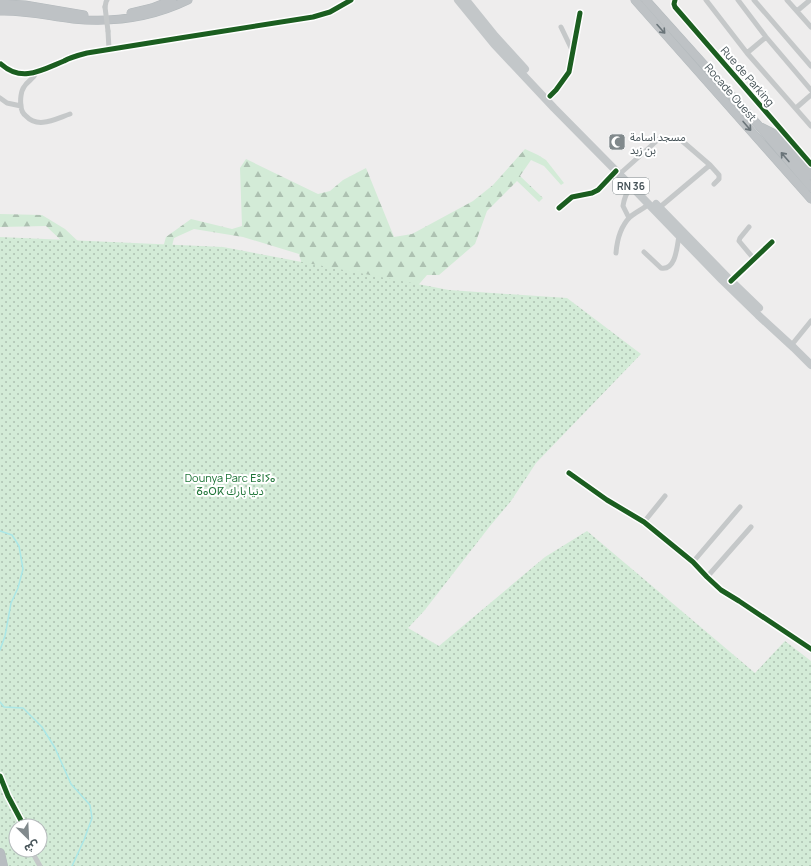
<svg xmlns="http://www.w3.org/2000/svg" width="811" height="866" font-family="Manrope,'Noto Sans Arabic','Noto Sans Tifinagh',sans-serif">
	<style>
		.forest { fill: url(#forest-firs) }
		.park { fill: url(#park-dots); fill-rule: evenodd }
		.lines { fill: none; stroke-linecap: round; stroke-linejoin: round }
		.stream { stroke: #aae7e7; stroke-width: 1.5 }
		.trunk-casing { stroke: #b3b9bc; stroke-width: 9 }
		.motorway-casing { stroke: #b3b9bc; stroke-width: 10 }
		.minor { stroke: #c5c8c9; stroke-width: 5 }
		.primary { stroke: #c3c7c9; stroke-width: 8 }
		.trunk { stroke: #bec2c5; stroke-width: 8 }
		.motorway { stroke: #b8bdc1; stroke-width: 9 }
		.minor-bridge { stroke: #c5c8c9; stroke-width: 5 }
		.cycleway-casing { stroke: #fff; stroke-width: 8 }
		.cycleway { stroke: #1b5e20; stroke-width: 5 }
		.oneway { stroke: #6a7479 }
		.labels { text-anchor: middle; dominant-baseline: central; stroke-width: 4; stroke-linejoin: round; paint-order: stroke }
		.shield { fill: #fff; stroke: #7e878a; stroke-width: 1 }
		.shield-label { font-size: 10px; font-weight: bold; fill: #465358 }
		.street-label { font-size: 11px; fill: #465358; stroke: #fff }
		.poi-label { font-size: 11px; fill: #465358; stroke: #fff; text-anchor: start }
		.park-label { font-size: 11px; fill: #1d7336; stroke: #fff }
	</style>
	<defs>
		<pattern id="forest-firs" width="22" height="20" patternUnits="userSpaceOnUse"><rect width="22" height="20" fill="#d3ebd7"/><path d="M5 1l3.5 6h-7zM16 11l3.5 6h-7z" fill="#adc1b1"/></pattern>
		<pattern id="park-dots" width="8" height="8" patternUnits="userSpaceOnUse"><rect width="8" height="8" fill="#d3ebd7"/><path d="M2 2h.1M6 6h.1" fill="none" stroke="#adc1b1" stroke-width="1.8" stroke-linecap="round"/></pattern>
	</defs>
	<rect width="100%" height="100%" fill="#eeeded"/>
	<!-- forest -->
	<path class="forest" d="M525,149L538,155L546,160L564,183L561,185L544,166L531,160L520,176L543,198L539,202L517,181L487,211L475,244L439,275H427L407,298L379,303L318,302L310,321L323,341H348L349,346L329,355L336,431L313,412L292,383L302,373L303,357L291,338L306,280L299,254L243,237L194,229L174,238L166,270L142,267L117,268L90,262L67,246L46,226L0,227V214L42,215L65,229L96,258L122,262L156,263L162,251L166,237L191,219L232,229L242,226L240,168L246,159L318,194L330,191L343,180L366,168L394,237L412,234L473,201L493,185Z"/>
	<!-- park -->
	<path class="park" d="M0,237L223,247L449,290L567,298L641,354L536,463L511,501L490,526L424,611L408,628L439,646L545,557L587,531L755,673L785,641L811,661V866H0ZM16,826H40V850H16Z"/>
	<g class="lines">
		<!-- stream -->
		<path class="stream" d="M0,531L12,535L19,546L23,569L18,588L11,603L5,636L0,650
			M0,702L4,707L23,708L42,727L55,748L71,784L90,805L92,818L84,840L72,866"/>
		<defs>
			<path id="trunk" d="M635,0L811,199
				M646,0L759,126L811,187
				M0,4H7L25,5L84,15
				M0,11C25,10 48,16 73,19C114,23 151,18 188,0
				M131,13L152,8L172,0
				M761,127L775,134L811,175"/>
			<path id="motorway" d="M0,853L3,866"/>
		</defs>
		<!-- trunk casing -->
		<use href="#trunk" class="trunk-casing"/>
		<!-- motorway casing -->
		<use href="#motorway" class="motorway-casing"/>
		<!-- minor -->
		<path class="minor" d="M675,0L674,4L675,7L811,164
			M706,0L747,53L811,126
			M738,0L766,37L811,90
			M754,0L811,66
			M787,0L811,27
			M105,7L106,2L107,0
			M797,11L810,0
			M561,27L573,52
			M108,31L109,49
			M747,53L766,37
			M1,64C22,83 42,70 64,61C71,57 79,55 87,53L180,38L313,17L330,12L351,0
			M36,73C33,80 27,81 24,87C21,91 20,100 21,105C21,110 22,113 26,116C38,129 55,119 70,114
			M550,96L556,90L569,72L580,13
			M0,98L7,103L21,106
			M796,108L811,95
			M681,140L710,165L719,175V179L714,184
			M623,171L661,137
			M660,207L710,165
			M559,208L572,197L592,193L598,190L616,171
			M629,218L623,206C624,198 627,192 631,186
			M749,227L740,238L739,241L754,259
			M644,252L661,268C676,271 677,246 679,236
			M616,253C617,240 620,227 630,217C636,212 643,209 649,204
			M731,281L772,242
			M794,342L811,321
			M569,473L607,500L644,522L693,562L707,577L721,590L739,601L811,649
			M644,522L665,496
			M693,562L740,507
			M707,577L751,527
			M0,776L8,796L24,826
			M31,850L40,866"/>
		<!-- primary -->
		<path class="primary" d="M458,0L494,44L554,108L631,186L722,280L758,315L794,348L811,365
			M466,0L495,36L525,69
			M656,204L731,281L759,308"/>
		<!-- trunk -->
		<use href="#trunk" class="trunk"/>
		<!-- motorway -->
		<use href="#motorway" class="motorway"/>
		<!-- minor-bridge -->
		<path class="minor-bridge" d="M105,7L108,31"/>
		<defs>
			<path id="cycleway" d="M675,0L674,4L675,7L811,164
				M1,64C22,83 42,70 64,61C71,57 79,55 87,53L180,38L313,17L330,12L351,0
				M550,96L556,90L569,72L580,13
				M559,208L572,197L592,193L598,190L616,171
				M731,281L772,242
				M569,473L607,500L644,522L693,562L707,577L721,590L739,601L811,649
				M0,776L8,796L24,826"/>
		</defs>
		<!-- cycleway casing -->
		<use href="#cycleway" class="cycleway-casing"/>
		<!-- cycleway -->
		<use href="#cycleway" class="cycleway"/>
	</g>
	<!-- one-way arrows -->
	<defs><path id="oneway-shaft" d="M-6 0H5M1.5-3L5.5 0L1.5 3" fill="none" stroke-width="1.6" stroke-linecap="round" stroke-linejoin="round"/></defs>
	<g class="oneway">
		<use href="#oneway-shaft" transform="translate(661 29) rotate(48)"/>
		<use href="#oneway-shaft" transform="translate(747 126) rotate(49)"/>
		<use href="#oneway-shaft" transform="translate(785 157) rotate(-131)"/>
	</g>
	<!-- icons -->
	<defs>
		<symbol id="mosque-square" viewBox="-11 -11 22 22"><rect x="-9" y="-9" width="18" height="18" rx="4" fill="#81898c" stroke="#fff"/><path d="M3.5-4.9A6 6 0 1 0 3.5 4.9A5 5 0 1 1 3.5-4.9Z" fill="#fff"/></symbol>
	</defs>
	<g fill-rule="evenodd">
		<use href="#mosque-square" x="607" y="132" width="20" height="20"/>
	</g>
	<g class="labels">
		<!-- shield labels -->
		<rect class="shield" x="613" y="178" width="36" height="16" rx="3"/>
		<g class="shield-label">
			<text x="631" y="186">RN 36</text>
		</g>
		<!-- street labels -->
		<g class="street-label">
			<text transform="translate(748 76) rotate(49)">Rue de Parking</text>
			<text transform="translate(731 92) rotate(49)">Rocade Ouest</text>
		</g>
		<!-- poi labels -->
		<g class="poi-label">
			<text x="630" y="136">مسجد اسامة<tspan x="630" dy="13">بن زيد</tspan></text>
		</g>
		<!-- park labels -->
		<g class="park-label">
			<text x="230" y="477">Dounya Parc ⴹⵓⵏⵢⴰ<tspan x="230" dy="13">ⵒⴰⵔⴽ دنيا بارك</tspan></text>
		</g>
	</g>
	<!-- north arrow -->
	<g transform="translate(28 838) rotate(156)"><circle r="19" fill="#ffffff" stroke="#b5babc"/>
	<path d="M0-3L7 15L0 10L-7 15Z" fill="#81898c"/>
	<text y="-6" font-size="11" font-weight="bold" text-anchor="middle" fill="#465358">ش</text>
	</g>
</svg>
